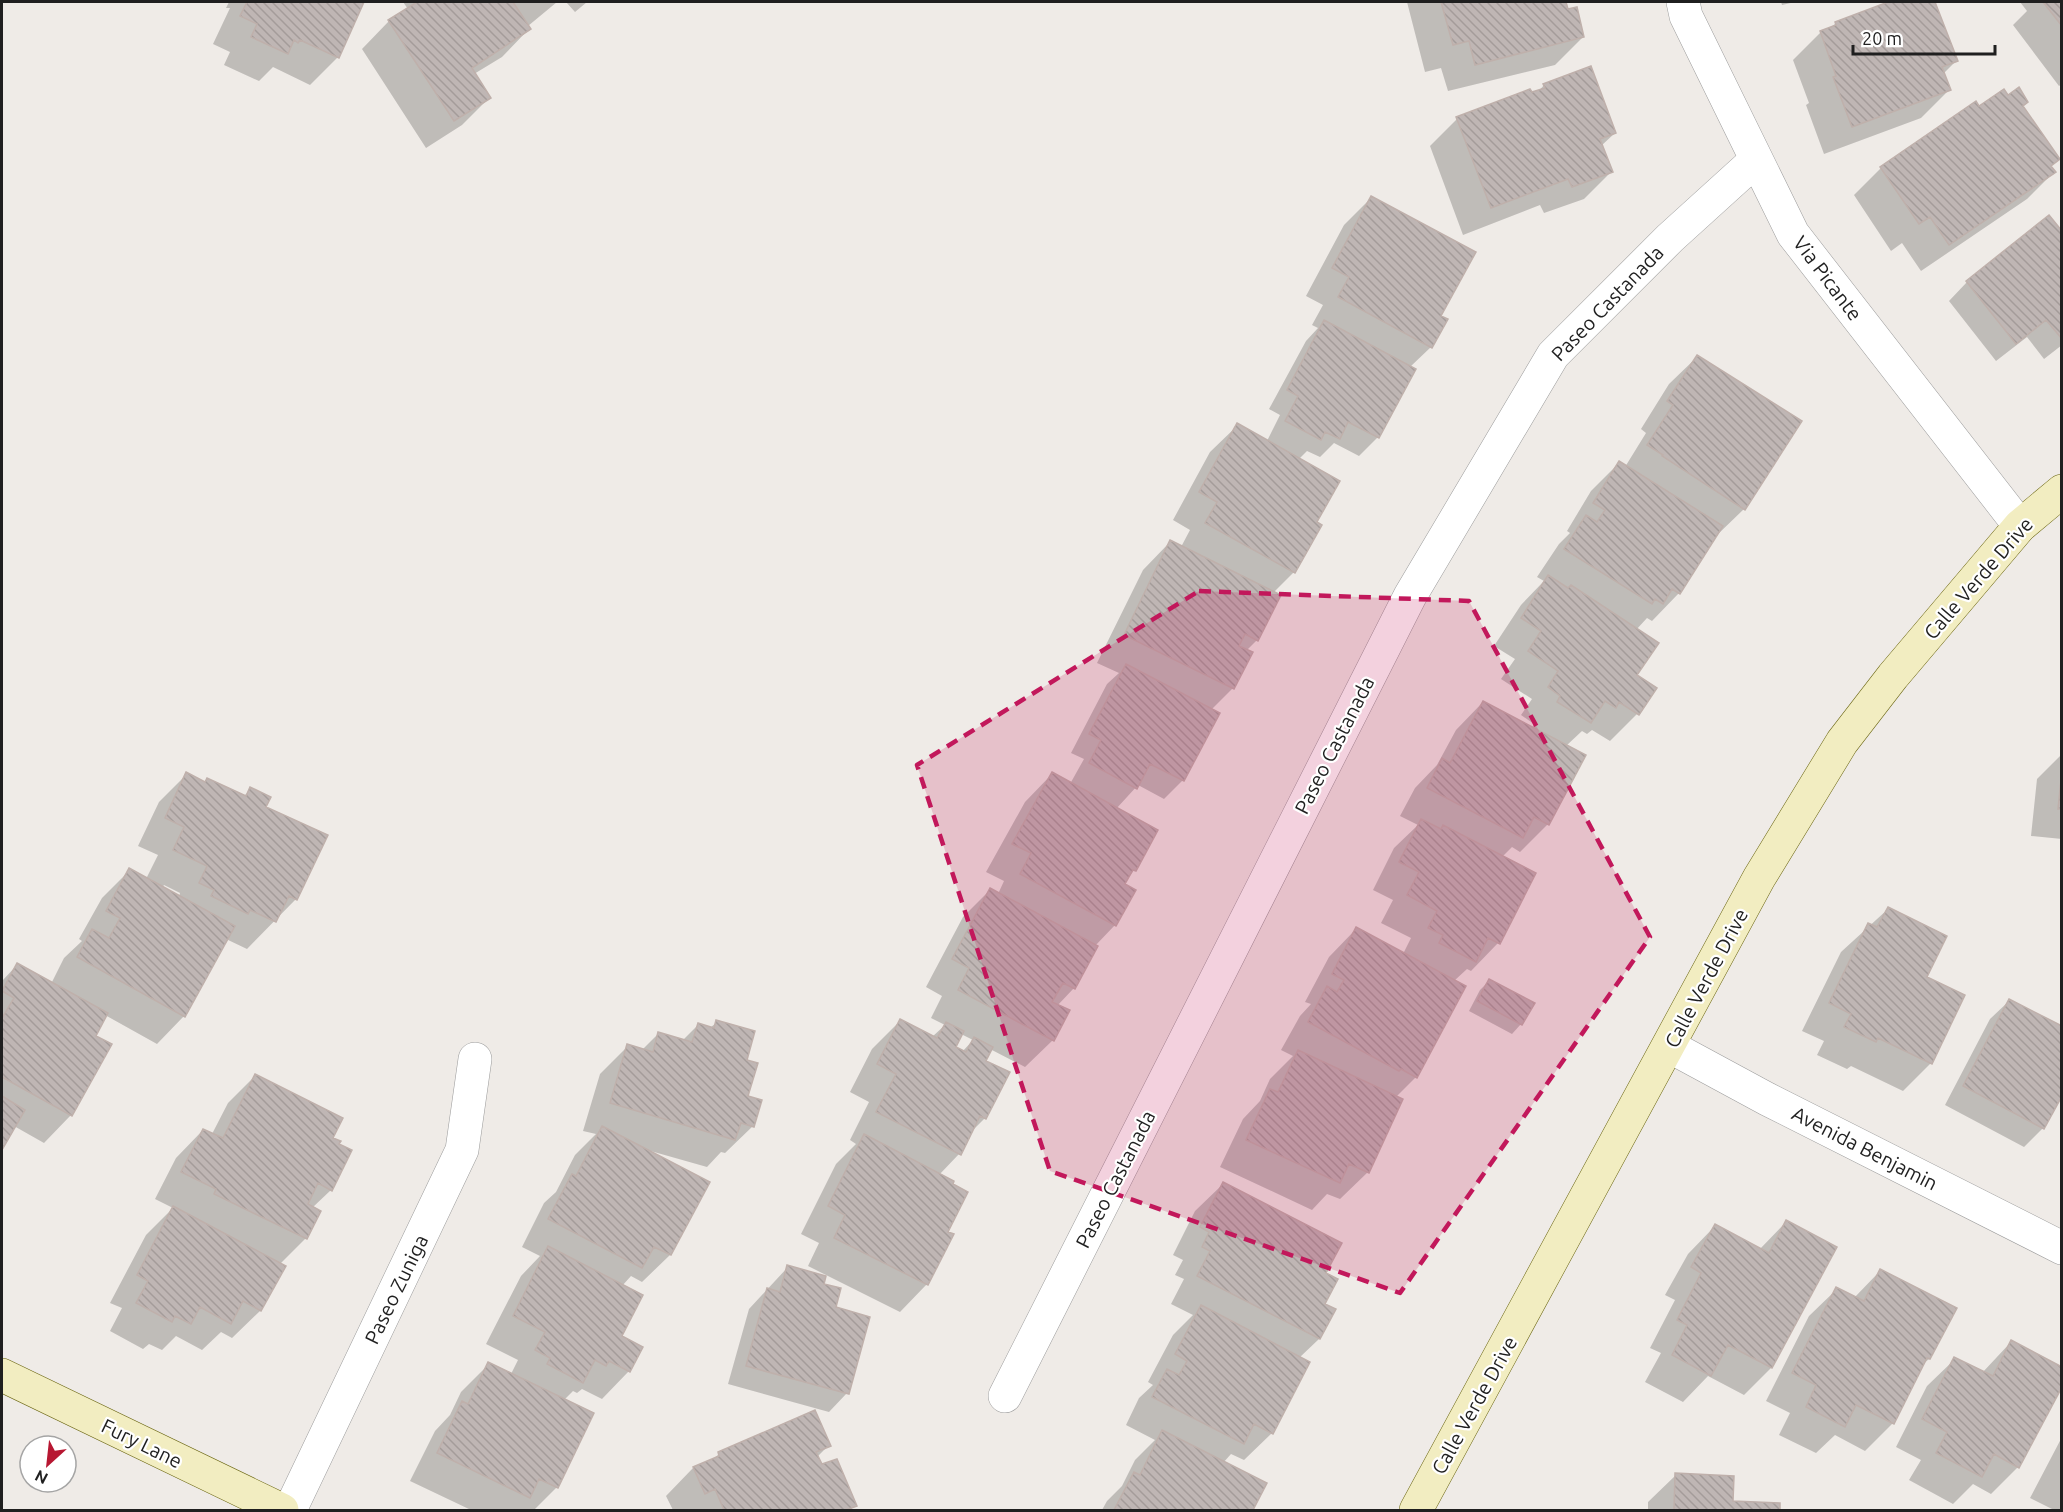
<svg xmlns="http://www.w3.org/2000/svg" width="2063" height="1512" font-family="Ubuntu,sans-serif">
	<style>
		.shadow { fill: #0003; fill-rule: evenodd }
		.building { fill: url(#building-back-hatch); stroke: #bfb0ab; stroke-width: 1.5 }
		.lines { fill: none; stroke-linecap: round; stroke-linejoin: round }
		.minor-casing { stroke: #9c9c9c; stroke-width: 34 }
		.secondary-casing { stroke: #6b6612; stroke-width: 34 }
		.minor { stroke: #fff; stroke-width: 33 }
		.secondary { stroke: #f2edc1; stroke-width: 33 }
		.marked { fill: #c2185b; fill-opacity: 0.2; stroke: #c2185b; stroke-width: 4.5; stroke-dasharray: 12 8; stroke-linejoin: round }
		.labels { text-anchor: middle; dominant-baseline: central; stroke-width: 4.5; stroke-linejoin: round; paint-order: stroke }
		.street-label { font-size: 20px; fill: #1f1f1f; stroke: #fff }
	</style>
	<defs>
		<pattern id="building-back-hatch" width="6" height="6" patternUnits="userSpaceOnUse" patternTransform="scale(1.5)"><rect width="6" height="6" fill="#bfb6b4"/><path d="M-1 5l2 2M0 0l6 6M5-1l2 2" fill="none" stroke="#a49c9a"/></pattern>
	</defs>
	<rect width="100%" height="100%" fill="#efebe7"/>
	<!-- shadow -->
	<path class="shadow" d="M229,2H363L338,57L310,85L273,67L259,81L224,65L230,52L213,44L230,8H226Z
		M403,2H557L528,26L529,29L502,57L474,74L489,98L462,125L426,148L362,49L389,21L408,9Z
		M566,2H587L575,12Z
		M1407,2H1562L1583,37L1555,65L1448,91L1441,68L1425,72Z
		M1781,2H1795L1782,5Z
		M1892,2H1934L1956,61L1943,74L1949,90L1921,118L1824,154L1806,105L1809,103L1793,60L1821,32L1830,28L1836,23Z
		M2020,2H2062V84L2059,86L2013,25L2027,11Z
		M1544,85L1615,133L1601,146L1611,172L1584,199L1544,213L1540,205L1463,235L1430,146L1457,119L1538,92Z
		M2008,97L2022,106L2058,159L2050,167L2054,172L2027,199L1921,271L1902,243L1891,251L1854,195L1881,168L1978,109Z
		M1371,198L1439,316L1431,347L1410,367L1378,437L1359,456L1334,443L1320,457L1307,451L1299,459L1315,522L1294,572L1273,593L1257,640L1246,651L1233,688L1211,710L1218,714L1182,781L1164,799L1138,785L1116,809L1134,870L1123,885L1115,925L1095,946L1074,988L1057,1006L1053,1040L1025,1067L990,1049L984,1061L985,1118L971,1132L959,1154L939,1175L946,1233L927,1284L900,1312L808,1266L819,1243L801,1234L836,1164L856,1144L850,1140L869,1102L850,1092L872,1049L900,1021L932,1037L945,1025L931,1018L942,996L926,987L963,917L990,890L998,894L1004,881L986,872L1025,802L1052,774L1070,784L1084,759L1071,753L1107,684L1119,673L1097,663L1143,570L1170,542L1181,547L1190,530L1173,520L1210,452L1238,425L1267,441L1280,415L1269,409L1306,341L1318,328L1312,325L1323,305L1306,296L1344,225ZM961,1034L973,1040L962,1052L954,1048Z
		M2062,233V345L2044,359L2027,337L1996,361L1949,301L1967,282Z
		M1697,357L1744,509L1716,536L1679,593L1652,621L1647,618L1636,630L1635,676L1637,714L1610,741L1592,730L1587,734L1582,731L1566,746L1548,824L1520,852L1512,847L1502,857L1534,873L1498,943L1471,971L1467,969L1454,981L1416,1077L1396,1097L1368,1172L1340,1199L1327,1194L1312,1210L1220,1167L1243,1119L1260,1101L1270,1079L1293,1056L1281,1050L1300,1016L1311,1004L1305,1002L1329,957L1356,929L1403,954L1411,938L1381,923L1393,900L1373,890L1394,848L1418,825L1400,816L1415,788L1437,765L1456,730L1483,702L1532,728L1534,724L1521,715L1532,699L1501,679L1515,659L1494,646L1521,605L1544,581L1537,577L1559,544L1570,533L1567,531L1591,491L1619,463L1625,467L1646,433L1641,429L1669,384Z
		M2062,754V839L2031,836L2037,779Z
		M187,774L204,783L243,797L251,789L264,808L296,899L247,949L226,939L184,1016L157,1044L105,1015L94,1036L71,1115L44,1143L14,1126L2,1147V981L17,965L51,984L64,958L82,941L79,939L102,898L130,870L146,879L158,855L138,846L159,802ZM164,885L180,893L179,897L162,888Z
		M1888,909L1925,978L1931,1063L1903,1091L1851,1066L1847,1069L1817,1055L1824,1041L1802,1031L1841,952Z
		M1489,981L1521,1024L1512,1034L1469,1011L1480,990Z
		M2009,1001L2043,1128L2024,1147L1945,1105L1990,1019Z
		M717,1022L745,1061L746,1097L753,1126L725,1153L721,1152L707,1167L647,1150L708,1183L670,1255L642,1282L631,1276L622,1286L620,1336L629,1371L602,1399L582,1389L577,1393L573,1391L564,1400L557,1487L534,1510L517,1509L515,1510H471L410,1481L435,1431L450,1415L461,1392L489,1364L511,1374L518,1360L486,1344L521,1276L540,1256L522,1247L544,1203L556,1192L575,1155L596,1134L583,1131L600,1074L628,1046L642,1050L659,1033L683,1040L699,1024L710,1028Z
		M255,1076L331,1139V1190L312,1208L319,1212L306,1238L280,1264L284,1267L260,1311L232,1338L221,1332L202,1350L176,1336L162,1350L149,1344L143,1349L110,1331L122,1308L110,1303L146,1235L173,1208L155,1199L176,1158L203,1130L212,1134L228,1103Z
		M1223,1184L1324,1273L1323,1304L1334,1310L1319,1339L1299,1358L1272,1433L1244,1460L1231,1454L1223,1463L1265,1484L1252,1510H1102L1107,1501L1122,1486L1135,1460L1155,1440L1126,1425L1139,1398L1153,1385L1148,1382L1173,1335L1193,1315L1171,1304L1184,1279L1175,1275L1183,1260L1173,1255L1195,1211Z
		M1787,1221L1771,1368L1744,1395L1708,1376L1683,1402L1645,1382L1661,1353L1650,1348L1675,1300L1665,1295L1688,1254L1715,1226L1759,1250Z
		M788,1267L823,1285L834,1308L847,1393L829,1412L728,1384L749,1309Z
		M1880,1271L1955,1309L1929,1359L1922,1365L1893,1423L1865,1451L1835,1435L1816,1453L1779,1435L1790,1413L1766,1401L1809,1316L1837,1289L1854,1298Z
		M2011,1342L2018,1467L1991,1494L1973,1484L1953,1504L1909,1480L1921,1460L1896,1447L1927,1386L1955,1359L1982,1373Z
		M2062,1437V1510H2054L2030,1498Z
		M829,1445L817,1457L821,1466L856,1505L850,1510H673L666,1496L693,1468L712,1460L719,1454Z
		M1676,1475L1732,1502L1779,1505V1510H1648V1502Z"/>
	<!-- building -->
	<path class="building" d="M247,2H364L339,58L300,40L298,43L294,40L288,54L251,37L257,24L240,16Z
		M417,2H513L531,29L472,68L491,98L454,121L388,20Z
		M1441,2H1566L1568,9L1577,7L1584,37L1475,65L1469,41L1453,45Z
		M1888,2H1935L1958,61L1942,67L1951,90L1852,127L1833,77L1836,76L1820,31L1836,25L1835,22Z
		M2043,2H2062V26Z
		M1591,66L1616,133L1600,139L1613,172L1572,187L1568,179L1491,208L1456,117L1530,89L1532,92L1545,88L1543,84Z
		M2019,87L2028,102L2023,106L2060,159L2051,166L2056,172L1949,245L1930,217L1919,224L1880,167L1976,101L1979,106L2004,89L2008,95Z
		M1371,196L1476,252L1441,316L1448,319L1432,348L1338,297L1349,277L1332,268Z
		M2049,215L2062,231V339L2046,320L2016,344L1966,281Z
		M1324,320L1416,369L1379,438L1348,422L1340,439L1325,432L1321,440L1285,421L1298,396L1287,390Z
		M1697,355L1802,421L1745,510L1662,456L1663,455L1647,445L1673,405L1667,401Z
		M1237,423L1340,481L1317,522L1322,525L1295,573L1205,523L1217,502L1199,492Z
		M1619,461L1723,526L1680,594L1672,589L1663,604L1655,599L1652,604L1564,549L1586,515L1597,522L1605,510L1593,503Z
		M1170,540L1281,595L1258,641L1245,634L1239,646L1253,652L1234,689L1124,635Z
		M1548,575L1568,588L1571,585L1659,643L1637,675L1657,688L1639,715L1619,702L1616,708L1605,701L1591,723L1557,702L1560,696L1548,687L1558,671L1528,651L1541,631L1521,618Z
		M1126,664L1220,713L1184,781L1150,764L1137,789L1089,763L1101,740L1089,734Z
		M1483,701L1586,755L1549,825L1534,817L1523,838L1427,788L1442,758L1450,763Z
		M2062,770V809H2058Z
		M186,772L205,782L207,778L246,796L250,787L271,797L266,807L328,835L297,900L289,896L276,922L250,910L248,914L211,896L214,890L199,883L207,866L173,850L184,827L165,818Z
		M1052,772L1158,830L1136,871L1133,870L1125,884L1136,890L1116,926L1020,874L1031,853L1012,844Z
		M1421,819L1441,829L1443,825L1536,873L1500,944L1488,938L1476,962L1439,943L1443,935L1428,928L1437,911L1407,895L1419,872L1399,862Z
		M129,868L235,926L185,1017L77,957L92,929L109,938L120,918L106,911Z
		M990,888L1098,946L1075,989L1063,983L1052,1002L1070,1010L1054,1041L958,990L969,968L952,959Z
		M1888,907L1947,936L1927,977L1965,995L1932,1064L1878,1038L1876,1042L1844,1027L1851,1014L1829,1003L1868,923L1877,927Z
		M1356,927L1466,986L1417,1078L1401,1069L1399,1071L1308,1022L1327,986L1337,992L1344,980L1332,974Z
		M17,963L108,1013L96,1036L112,1044L72,1116L2,1077V1018L14,998L2,991Z
		M1489,979L1535,1003L1522,1025L1477,1001Z
		M2009,999L2062,1026V1096L2044,1129L1963,1086Z
		M900,1019L937,1038L946,1022L964,1031L956,1047L966,1052L974,1037L993,1047L986,1061L1010,1072L986,1119L980,1116L961,1155L876,1112L896,1074L877,1064Z
		M716,1020L755,1031L747,1060L758,1063L748,1096L762,1100L754,1127L741,1123L735,1140L610,1103L627,1044L653,1052L658,1032L692,1042L698,1023L714,1028Z
		M1298,1050L1403,1099L1369,1173L1349,1164L1340,1183L1246,1140L1270,1089L1278,1092Z
		M255,1074L343,1118L333,1138L341,1141L339,1144L352,1150L332,1191L318,1183L308,1204L321,1211L307,1239L214,1194L216,1189L181,1172L203,1129L223,1138Z
		M2,1096L25,1110L2,1150Z
		M602,1126L710,1182L671,1255L654,1247L642,1268L548,1219L572,1174L576,1176Z
		M864,1134L954,1181L953,1184L968,1192L948,1232L954,1234L928,1285L834,1238L845,1215L828,1206Z
		M1223,1182L1342,1243L1326,1273L1338,1279L1325,1304L1336,1309L1320,1339L1197,1276L1210,1251L1202,1247L1209,1232L1200,1227Z
		M173,1206L286,1266L261,1311L243,1301L231,1324L200,1307L191,1324L175,1316L172,1322L136,1303L148,1281L137,1275Z
		M1786,1220L1837,1247L1772,1368L1728,1345L1711,1376L1672,1355L1687,1325L1677,1320L1701,1273L1691,1267L1715,1224L1769,1253Z
		M548,1246L643,1295L622,1336L643,1347L630,1372L609,1361L606,1366L595,1360L583,1383L547,1364L550,1358L535,1350L545,1332L513,1316Z
		M787,1265L826,1276L824,1284L841,1288L836,1307L870,1317L849,1394L746,1366L767,1288L780,1292Z
		M1880,1269L1957,1308L1930,1359L1927,1358L1894,1424L1856,1405L1845,1427L1806,1407L1816,1385L1792,1373L1836,1287L1864,1301Z
		M1201,1305L1310,1362L1273,1434L1254,1424L1244,1444L1152,1397L1167,1369L1179,1375L1187,1361L1175,1354Z
		M2011,1340L2062,1367V1387L2019,1468L1994,1454L1982,1477L1936,1453L1947,1432L1922,1419L1954,1357L1993,1376Z
		M488,1362L594,1413L558,1488L539,1479L530,1498L437,1453L462,1401L468,1404Z
		M815,1410L831,1446L816,1452L822,1464L837,1459L857,1506L846,1510H724L715,1489L705,1494L693,1467L719,1456L718,1452Z
		M1162,1430L1267,1483L1253,1510H1114L1134,1472L1140,1475Z
		M1675,1473L1734,1476L1733,1501L1780,1503V1510H1674Z"/>
	<g class="lines">
		<defs>
			<path id="minor" d="M1683,2L1686,16L1793,234L2020,526
				M1669,1046L1767,1099L2062,1248
				M1005,1396L1410,596L1553,355L1670,238L1756,160
				M290,1510L462,1150L475,1059"/>
			<path id="secondary" d="M2,1375L282,1510
				M1416,1510L1759,878L1842,742L1893,676L2020,526L2062,491"/>
		</defs>
		<!-- minor casing -->
		<use href="#minor" class="minor-casing"/>
		<!-- secondary casing -->
		<use href="#secondary" class="secondary-casing"/>
		<!-- minor -->
		<use href="#minor" class="minor"/>
		<!-- secondary -->
		<use href="#secondary" class="secondary"/>
	</g>
	<!-- marked area -->
	<path class="marked" d="M1199,591L1469,601L1650,937L1400,1293L1050,1171L917,765Z"/>
	<g class="labels">
		<!-- street labels -->
		<g class="street-label">
			<text transform="translate(1828 278) rotate(53)">Via Picante</text>
			<text transform="translate(1607 303) rotate(-46)">Paseo Castanada</text>
			<text transform="translate(1978 578) rotate(-49)">Calle Verde Drive</text>
			<text transform="translate(1334 745) rotate(-63)">Paseo Castanada</text>
			<text transform="translate(1706 978) rotate(-62)">Calle Verde Drive</text>
			<text transform="translate(1865 1148) rotate(27)">Avenida Benjamin</text>
			<text transform="translate(1115 1179) rotate(-63)">Paseo Castanada</text>
			<text transform="translate(396 1289) rotate(-64)">Paseo Zuniga</text>
			<text transform="translate(1474 1405) rotate(-61)">Calle Verde Drive</text>
			<text transform="translate(142 1443) rotate(26)">Fury Lane</text>
		</g>
	</g>
	<!-- border -->
	<rect width="2063" height="1512" fill="none" stroke="#1f1f1f" stroke-width="6"/>
	<!-- north arrow -->
	<g transform="translate(48 1464) rotate(207)"><circle r="28" fill="#ffffff" stroke="#a5a5a5" stroke-width="1.5"/>
	<path d="M0-4.5L10 22L0 15L-10 22Z" fill="#b71732"/>
	<text y="-9" font-size="16" font-weight="bold" text-anchor="middle" fill="#1f1f1f">N</text>
	</g>
	<!-- scale -->
	<path d="M1853 45v9h142v-9" fill="none" stroke="#1f1f1f" stroke-width="3"/>
	<text x="1862" y="45" font-size="18" fill="#1f1f1f" stroke="#ffffff" stroke-width="4.5" paint-order="stroke">20 m</text>
</svg>
